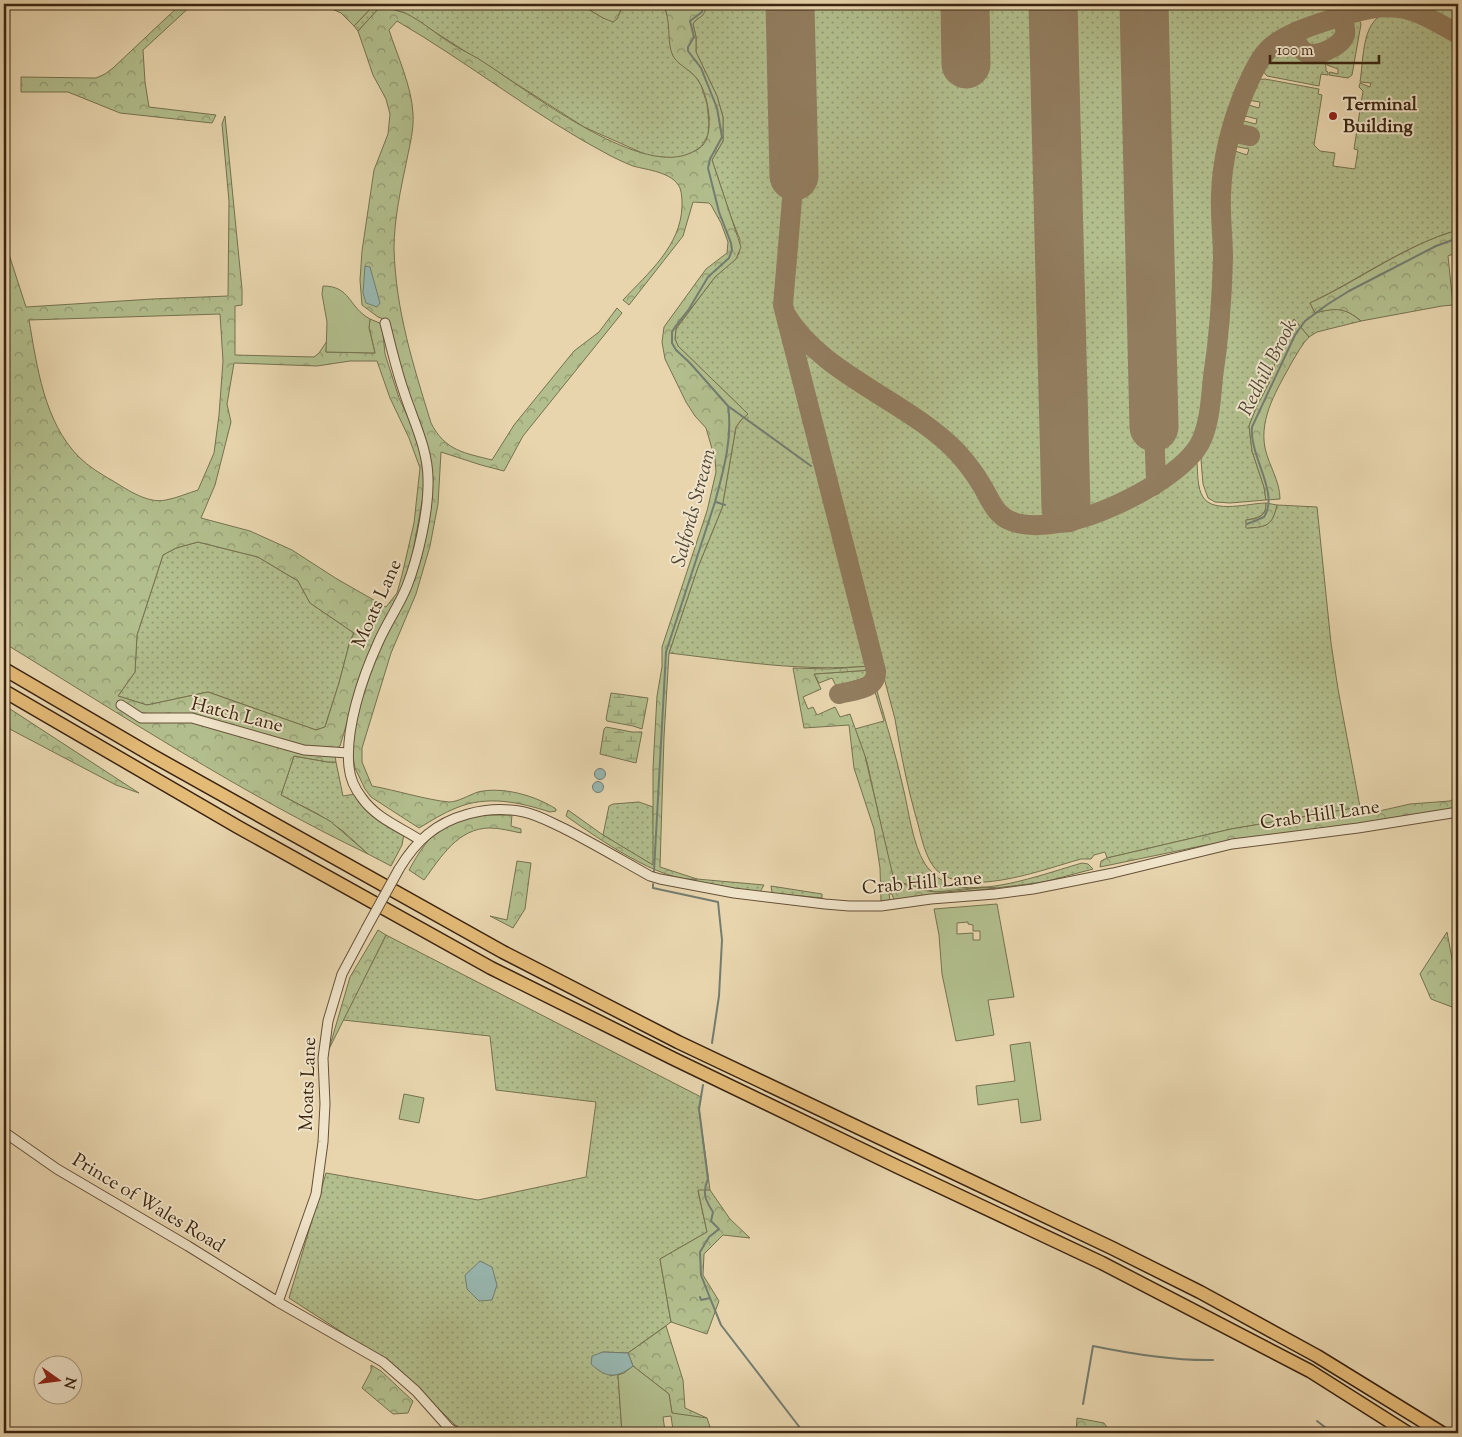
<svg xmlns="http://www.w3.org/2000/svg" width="1462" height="1437" font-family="'Sorts Mill Goudy',serif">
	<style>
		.grass { fill: url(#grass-dots); stroke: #76724e }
		.forest { fill: url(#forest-crowns); stroke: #76724e; fill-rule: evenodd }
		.wetland { fill: url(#wetland-marsh); stroke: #76724e }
		.garden { fill: #b2be8d; stroke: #76724e; fill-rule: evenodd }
		.water { fill: #98b8b2; stroke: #737d71 }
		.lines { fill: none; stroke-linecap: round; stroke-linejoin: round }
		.stream { stroke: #737d71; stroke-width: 2 }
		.taxiway { stroke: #927d5f; stroke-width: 20 }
		.runway { stroke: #927d5f; stroke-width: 49 }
		.minor-casing { stroke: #665138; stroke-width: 11 }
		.highway-casing { stroke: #3b2510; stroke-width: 15 }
		.minor { stroke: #f0e4ca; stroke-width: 9 }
		.highway { stroke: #e4ba77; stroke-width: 12 }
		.minor-bridge-casing { stroke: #665138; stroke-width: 11; stroke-linecap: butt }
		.minor-bridge { stroke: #f0e4ca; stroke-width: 9 }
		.poi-dot { fill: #8f2418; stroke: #f0e4ca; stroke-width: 2 }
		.labels { text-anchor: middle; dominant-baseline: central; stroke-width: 4; stroke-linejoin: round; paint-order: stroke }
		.poi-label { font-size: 19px; font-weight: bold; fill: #3b2510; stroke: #f0e4ca; text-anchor: start }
		.street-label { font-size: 19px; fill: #3b2510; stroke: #f0e4ca }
		.water-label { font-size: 20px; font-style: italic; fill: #524a38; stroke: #f0e4ca }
	</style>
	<defs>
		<pattern id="grass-dots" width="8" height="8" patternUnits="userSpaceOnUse" patternTransform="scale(1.25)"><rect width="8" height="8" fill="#b2be8d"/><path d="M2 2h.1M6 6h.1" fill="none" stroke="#929a72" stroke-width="1.8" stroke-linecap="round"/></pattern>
		<pattern id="forest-crowns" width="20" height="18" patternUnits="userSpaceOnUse" patternTransform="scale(1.25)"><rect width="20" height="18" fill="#b2be8d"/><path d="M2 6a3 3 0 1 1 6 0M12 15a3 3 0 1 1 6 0" fill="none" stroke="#929a72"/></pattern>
		<pattern id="wetland-marsh" width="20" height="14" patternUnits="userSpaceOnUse" patternTransform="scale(1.25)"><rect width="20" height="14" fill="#b2be8d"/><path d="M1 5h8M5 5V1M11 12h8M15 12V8" fill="none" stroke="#929a72"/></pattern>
	</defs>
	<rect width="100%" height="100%" fill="#e8d5ae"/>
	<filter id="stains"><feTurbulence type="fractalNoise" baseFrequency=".004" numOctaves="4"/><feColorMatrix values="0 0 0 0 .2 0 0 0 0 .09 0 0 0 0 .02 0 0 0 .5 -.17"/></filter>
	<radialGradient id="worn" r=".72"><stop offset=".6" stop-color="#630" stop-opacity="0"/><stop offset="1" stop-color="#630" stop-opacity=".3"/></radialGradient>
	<!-- grass -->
	<path class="grass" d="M375,4H580L603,18L619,15L623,4H663L668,18L672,53L676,60L695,76L701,85L707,104L709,123L708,135L701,147L688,155L675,158L649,156L584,127L405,13L381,6L358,31L354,26Z
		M706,4H783L787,203L778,309L849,579L870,666C803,672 737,661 669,653L698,567L722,508L736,427L741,420L748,414L678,346L675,339L676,329L715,277L739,254L740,240L731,217L712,160L723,141V117L717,96L696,52V37L693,24L695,21L701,16Z
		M798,4H1367C1345,8 1287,27 1270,41C1241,66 1218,149 1216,186C1215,214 1219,242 1218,270C1216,303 1213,336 1209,369C1207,387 1205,426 1196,441C1192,448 1184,454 1178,460C1154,483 1124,497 1093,509C1069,518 1046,522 1021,517C1017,516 1010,515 1006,513C997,507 983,475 975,464C957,441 924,418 898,401C870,383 792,338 787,303L795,221L801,184Z
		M1409,4H1458V28Z
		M1391,12L1411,16L1458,40V230C1405,245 1360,279 1310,303L1315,313C1336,307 1344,307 1361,321L1317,332L1309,337L1294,319L1279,349L1269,383L1256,408L1249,426L1252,451L1264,487L1266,500L1230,503L1215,502L1208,498L1203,484L1201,460L1210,429L1220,359L1224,314L1227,270L1225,192L1232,150L1247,155L1249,149L1233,146L1236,135L1252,139L1253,134L1237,131L1240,120L1256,124L1257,119L1241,115L1245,104L1259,108L1260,102L1247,100L1255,80L1265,79L1319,89L1318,94L1322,95L1314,145L1320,151L1335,153L1333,166L1355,169L1358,150L1354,149L1363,91L1359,87L1360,83L1370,87L1371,83L1360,82C1364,58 1361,16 1391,12Z
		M1356,18L1359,19L1361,24L1352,75L1348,78L1329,75L1330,72L1338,74V69L1327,65L1326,60L1330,58L1329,54C1345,49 1350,34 1352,19Z
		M1335,24C1337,25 1340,27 1340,30C1344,43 1303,64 1303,37L1305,34Z
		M1287,44C1300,47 1300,62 1318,57L1320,61L1324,60L1326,67V71L1328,72V75L1321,74L1319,86L1267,76L1261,69L1271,55Z
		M801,347L808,348L834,370L916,424L942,444L969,474L993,513L1002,522L1009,525L1048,531L1077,526L1151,494L1165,484L1193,461L1197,463C1198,473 1197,488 1203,497C1213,514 1250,503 1266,503C1267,516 1258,518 1246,520L1247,528C1267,527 1272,526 1277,505L1317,507L1331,643L1338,689L1360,807L1231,829L1107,858L1105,852L1094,855L1091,859H1081C1045,869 977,895 943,875C937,872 933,866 930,861C924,850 921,836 918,824C908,790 901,755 895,719L798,356V350Z
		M198,542L258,557L298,581L310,603L354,633L350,641L339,683L325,727L316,730L208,692L147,705L118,696L135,672L137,635L163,555L176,548Z
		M871,670L872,676L836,686L832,678L819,683L814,674Z
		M877,691C886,723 896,755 903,787C909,811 912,843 925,864C932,874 943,883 955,886C991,894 1047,873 1082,863L1088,864L1093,869L1044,882L996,888L982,887L936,892L899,882L895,879L891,871L867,762L855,729L884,721L875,692Z
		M294,756L328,762H336L343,796L355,794L404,834L402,845L391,866L368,854L343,831L318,814L281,795Z
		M639,802L653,807L654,866L603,835L609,806L613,804Z
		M697,879L764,885L760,892L716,888L687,880Z
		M771,886L822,894V898L772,893Z
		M386,935L701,1097L699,1109L710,1190L698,1191L707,1232L660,1259L671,1322L628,1353L603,1352L610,1376L618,1374L622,1433H468L454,1424L399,1369L289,1298L326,1173L478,1200L586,1177L596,1102L496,1090L490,1036L343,1020Z"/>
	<!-- forest -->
	<path class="forest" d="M181,4H193L143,50L145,82L149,107L216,115L212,123L120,113L68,92H21V77L96,78L105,74L113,68Z
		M321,4H375L354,26L341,13Z
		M580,4H623L617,19L613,22L603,18Z
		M663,4H706V9L703,15L695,21L693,24L696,37V52L717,96L723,117V141L712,160L741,247L736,259L715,277L676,328L675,339L678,346L748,414L741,420L736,427L722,508L698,567L669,653L664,737L660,867L697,879C661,883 596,837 566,816L568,810L603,835L653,865V768L657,696L662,667V647L707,511L716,472L715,459L706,428L695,416L686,402L665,359L662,342L664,327L706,269L727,253L728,242L721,223L711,205L709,203L693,202L683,236L629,305L623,300C648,273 681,246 682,206C682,200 682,194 680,188C673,172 647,170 633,166C625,163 617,159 609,155C535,116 469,63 397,21L389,30C397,55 412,87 413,114C414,129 410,144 407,159C401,188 394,219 394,249C396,312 413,364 431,423C445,451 465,453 492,460L514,425L574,351L599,332L617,308L622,313L523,436L504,471L481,465L441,452L438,504L430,546L416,594L391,653L362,748V762L372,786C395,790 427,800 449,802C458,802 469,795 478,792C503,786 536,796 556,809V811L550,812C519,802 487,795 456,808C443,813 431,821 419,828L371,797L365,789L355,768L352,752L356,719L366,682L377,651L396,617L429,509L433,479L429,453L401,373L389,321L378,317L362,305L360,280L362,251L374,170L388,134L390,114L386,99L373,75L358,31L381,6L405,13C422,21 436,34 452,44C463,51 475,56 485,63C528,91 637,175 688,154C696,151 704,147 707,138C712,123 708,99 701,85C694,70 679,67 673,56C666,42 672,20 663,4Z
		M225,116L242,289V305L235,306V355L314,357L319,353L327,341L326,352L375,353L369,327L370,319L382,324L385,354L399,398L415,432L424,461L425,485L410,568L402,592L355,696L340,746L334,749L336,762H328L294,756L281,795L330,821L368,854C241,793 123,716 4,643V526L6,519L4,517V327L6,326L4,316V239L26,307L153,299L228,296L229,201L222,124ZM220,314L223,361L219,415L214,453L198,490C188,493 177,498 166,500C148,504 128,490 113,481C101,474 89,467 79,457C44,422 37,366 29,320ZM350,361H377L390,398L409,438L420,468L414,523L402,575L397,593L386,607L337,579L292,550L250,531L201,518L215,485L231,422L227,404L234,363L317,366ZM198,542L258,557L298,581L310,603L354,633L350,641L339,683L325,727L316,730L208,692L147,705L118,696L135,672L137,635L163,555L176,548Z
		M4,195H6L9,223L4,226Z
		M1458,230V252L1448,256L1453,305L1442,306L1361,321C1345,307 1335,308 1315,313L1310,303C1360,280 1405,245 1458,230Z
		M1294,319L1309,337C1302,344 1297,354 1292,362C1278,388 1259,417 1265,448C1269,466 1280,481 1280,499L1266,500L1264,487L1252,451L1249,426L1256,408L1269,383L1279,349Z
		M1266,503L1277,505C1272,526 1267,527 1246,528V520C1258,519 1267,516 1266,503Z
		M870,666L871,670L814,674L821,689L803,697L808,709L813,707L817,715L835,707L840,717L850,714L865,756L893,876C900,886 924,891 936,892C956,893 976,886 996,888L894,900L892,894H889L890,900L881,901L880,868L874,829L854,768L849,725L804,728L793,668L829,669Z
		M4,705L139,793L116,785L4,726Z
		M1458,796V810L1206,845L1100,867L1101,861L1107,858L1231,829L1360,807L1362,815L1410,804L1450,801Z
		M481,815H512L511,826L521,829V833C511,831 500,828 490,828C458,828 441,857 424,880L409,870C419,852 431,832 450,823C459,819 471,818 481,815Z
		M517,861L531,863L525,909L513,928L490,916L507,920Z
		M378,930L386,935L329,1049L350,977Z
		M1447,932L1453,964L1458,967V1002L1452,1007L1431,999L1420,974Z
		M1457,1137H1458V1166L1453,1165Z
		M698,1190H710L730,1219L750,1238L723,1235L704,1254L703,1275L719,1301L707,1334L671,1322L660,1259L707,1232Z
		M666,1326L683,1380L685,1408L707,1418L686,1420L675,1433L669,1394L633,1366L628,1353Z
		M371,1365L381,1371L413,1401L408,1413L393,1414L362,1388L371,1371Z
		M1077,1418L1104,1423L1111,1433H1076Z"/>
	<!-- wetland -->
	<path class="wetland" d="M611,693L648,698L642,729L633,726L607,721L606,719Z
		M606,727L632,732H642L636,763L600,754L604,729Z"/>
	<!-- garden -->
	<path class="garden" d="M323,286C351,286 348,307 370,319L369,328L375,353L326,352L327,322L322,294Z
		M997,904L1014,997L988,1000L994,1035L956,1041L942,974L939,935L934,909ZM968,922V924L973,925V931H980V940H973V933L957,934V923Z
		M1030,1042L1041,1120L1021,1123L1018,1099L978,1105L976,1086L1015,1081L1010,1045Z
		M404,1094L424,1098L419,1123L399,1119Z
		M633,1366L669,1394L672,1413L707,1418L712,1433H622L618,1375L624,1373ZM671,1416L673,1430L665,1431L663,1417Z"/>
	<!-- water -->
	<path class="water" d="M365,266L370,267L380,303L377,307L366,303L363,293Z
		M594.5 774a5.5 5.5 0 1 1 11 0a5.5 5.5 0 1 1-11 0Z
		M592.5 787a5.5 5.5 0 1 1 11 0a5.5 5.5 0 1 1-11 0Z
		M480,1261L492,1267L497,1285L492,1300L479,1301L467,1289L465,1275Z
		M603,1352L628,1353L633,1366C616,1379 606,1378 591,1364L592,1356Z"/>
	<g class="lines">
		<!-- stream -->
		<path class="stream" d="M703,4L702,12L690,21L694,37L688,47V51L701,68L717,108L722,137L710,159L708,168L719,212L731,243L732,250L729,258L708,277L689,309L675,327L672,332V343L676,350L690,363L728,406L811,466
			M716,502L725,505
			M1247,524L1264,517C1280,493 1249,456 1252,427L1295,335L1305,321L1328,304L1349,291L1436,246L1458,238
			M654,871L666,652L715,502C723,472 733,438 728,406
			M653,884V888L718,902L722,940L719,996L712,1043
			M703,1085L699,1109L708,1179C702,1192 705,1200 713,1212L711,1221L719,1229L709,1237L700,1252L701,1275L710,1298L721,1325L804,1433
			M700,1297L701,1300L710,1298
			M1083,1404L1093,1346C1132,1354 1173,1361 1213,1360
			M1317,1421L1330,1431V1433"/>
		<!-- taxiway -->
		<path class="taxiway" d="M1289,36H1294C1297,42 1299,49 1305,52C1316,59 1341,46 1345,35C1346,30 1344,25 1344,19L1346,15
			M1231,132L1250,136
			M794,176L783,305L876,671C877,690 854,690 839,694
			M785,313C821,375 907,400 957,452C966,462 974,472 981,484C987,493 991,505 999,513C1020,536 1078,521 1102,511C1132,499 1189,470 1202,439C1210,420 1211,397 1213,377C1219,338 1222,297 1223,258C1223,237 1220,216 1221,195C1222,159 1232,122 1245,90C1252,75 1259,57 1272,46C1286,34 1306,28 1323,22C1351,13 1383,1 1412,11C1428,16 1443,26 1458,34
			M1153,486L1156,480L1154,427"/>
		<!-- runway -->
		<path class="runway" d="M790,4L794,176
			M965,4L966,64
			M1053,4L1066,508
			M1144,4L1154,427"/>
		<defs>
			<path id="minor" d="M385,323C391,346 396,369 404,392C413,420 428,449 428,479C429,510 418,558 407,586C399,606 386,624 378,643C362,678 345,729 349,767C350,778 355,789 362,798C376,818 400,827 420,840
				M121,705L141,718H192L304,750L348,753
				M399,869C416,841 435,823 468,814C486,809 505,808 524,812C538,815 550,822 563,828C593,843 621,860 650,876L660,879L734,893L825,904L849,906H881L931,899L995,894L1033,889L1113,873L1232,844L1358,828L1458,812
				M4,1132L57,1169L188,1246L278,1302L383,1362L416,1391L449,1428L457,1433
				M278,1302L316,1194L323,1142L325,1104L323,1058L328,1021L342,974L366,929"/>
			<path id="highway" d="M4,669L153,756L503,952L678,1042L1112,1248L1200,1292L1317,1356L1442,1433
				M4,691L238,827L491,968L674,1059L898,1167L1102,1263L1310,1371L1408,1433"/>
		</defs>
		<!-- minor casing -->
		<use href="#minor" class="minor-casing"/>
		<!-- highway casing -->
		<use href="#highway" class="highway-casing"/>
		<!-- minor -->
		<use href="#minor" class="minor"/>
		<!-- highway -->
		<use href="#highway" class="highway"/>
		<defs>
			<path id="minor-bridge" d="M366,929L399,869"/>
		</defs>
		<!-- minor-bridge casing -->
		<use href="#minor-bridge" class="minor-bridge-casing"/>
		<!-- minor-bridge -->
		<use href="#minor-bridge" class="minor-bridge"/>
	</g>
	<!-- markers -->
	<circle class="poi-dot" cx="1333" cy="116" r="5"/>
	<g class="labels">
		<!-- poi labels -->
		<g class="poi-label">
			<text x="1343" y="105">Terminal<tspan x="1343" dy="22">Building</tspan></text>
		</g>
		<!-- street labels -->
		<g class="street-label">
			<text transform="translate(378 604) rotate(-66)">Moats Lane</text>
			<text transform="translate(237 716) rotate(14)">Hatch Lane</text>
			<text transform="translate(1320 816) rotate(-8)">Crab Hill Lane</text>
			<text transform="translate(922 884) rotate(-5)">Crab Hill Lane</text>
			<text transform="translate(309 1084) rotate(-88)">Moats Lane</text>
			<text transform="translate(148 1204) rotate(31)">Prince of Wales Road</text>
		</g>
		<!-- water labels -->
		<g class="water-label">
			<text transform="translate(1269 368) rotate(-63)">Redhill Brook</text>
			<text transform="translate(695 508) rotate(-75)">Salfords Stream</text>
		</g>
	</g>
	<!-- margin -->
	<rect width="1462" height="1437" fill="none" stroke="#e8d5ae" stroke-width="20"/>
	<rect x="5" y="5" width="1452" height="1427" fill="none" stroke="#3b2510" stroke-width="2.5"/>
	<rect x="10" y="10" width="1442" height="1417" fill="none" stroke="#3b2510"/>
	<!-- north arrow -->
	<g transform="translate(58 1380) rotate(104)"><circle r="24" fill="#f0e4ca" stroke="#a89880"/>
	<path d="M0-4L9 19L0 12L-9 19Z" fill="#8f2418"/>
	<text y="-8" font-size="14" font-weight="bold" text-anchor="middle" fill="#3b2510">N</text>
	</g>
	<!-- scale -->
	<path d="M1270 55v8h109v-8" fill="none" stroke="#3b2510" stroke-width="2.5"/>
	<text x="1277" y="55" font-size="15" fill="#3b2510" stroke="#f0e4ca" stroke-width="4" paint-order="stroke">100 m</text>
	<rect width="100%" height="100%" filter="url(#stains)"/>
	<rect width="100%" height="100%" fill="url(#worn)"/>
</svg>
